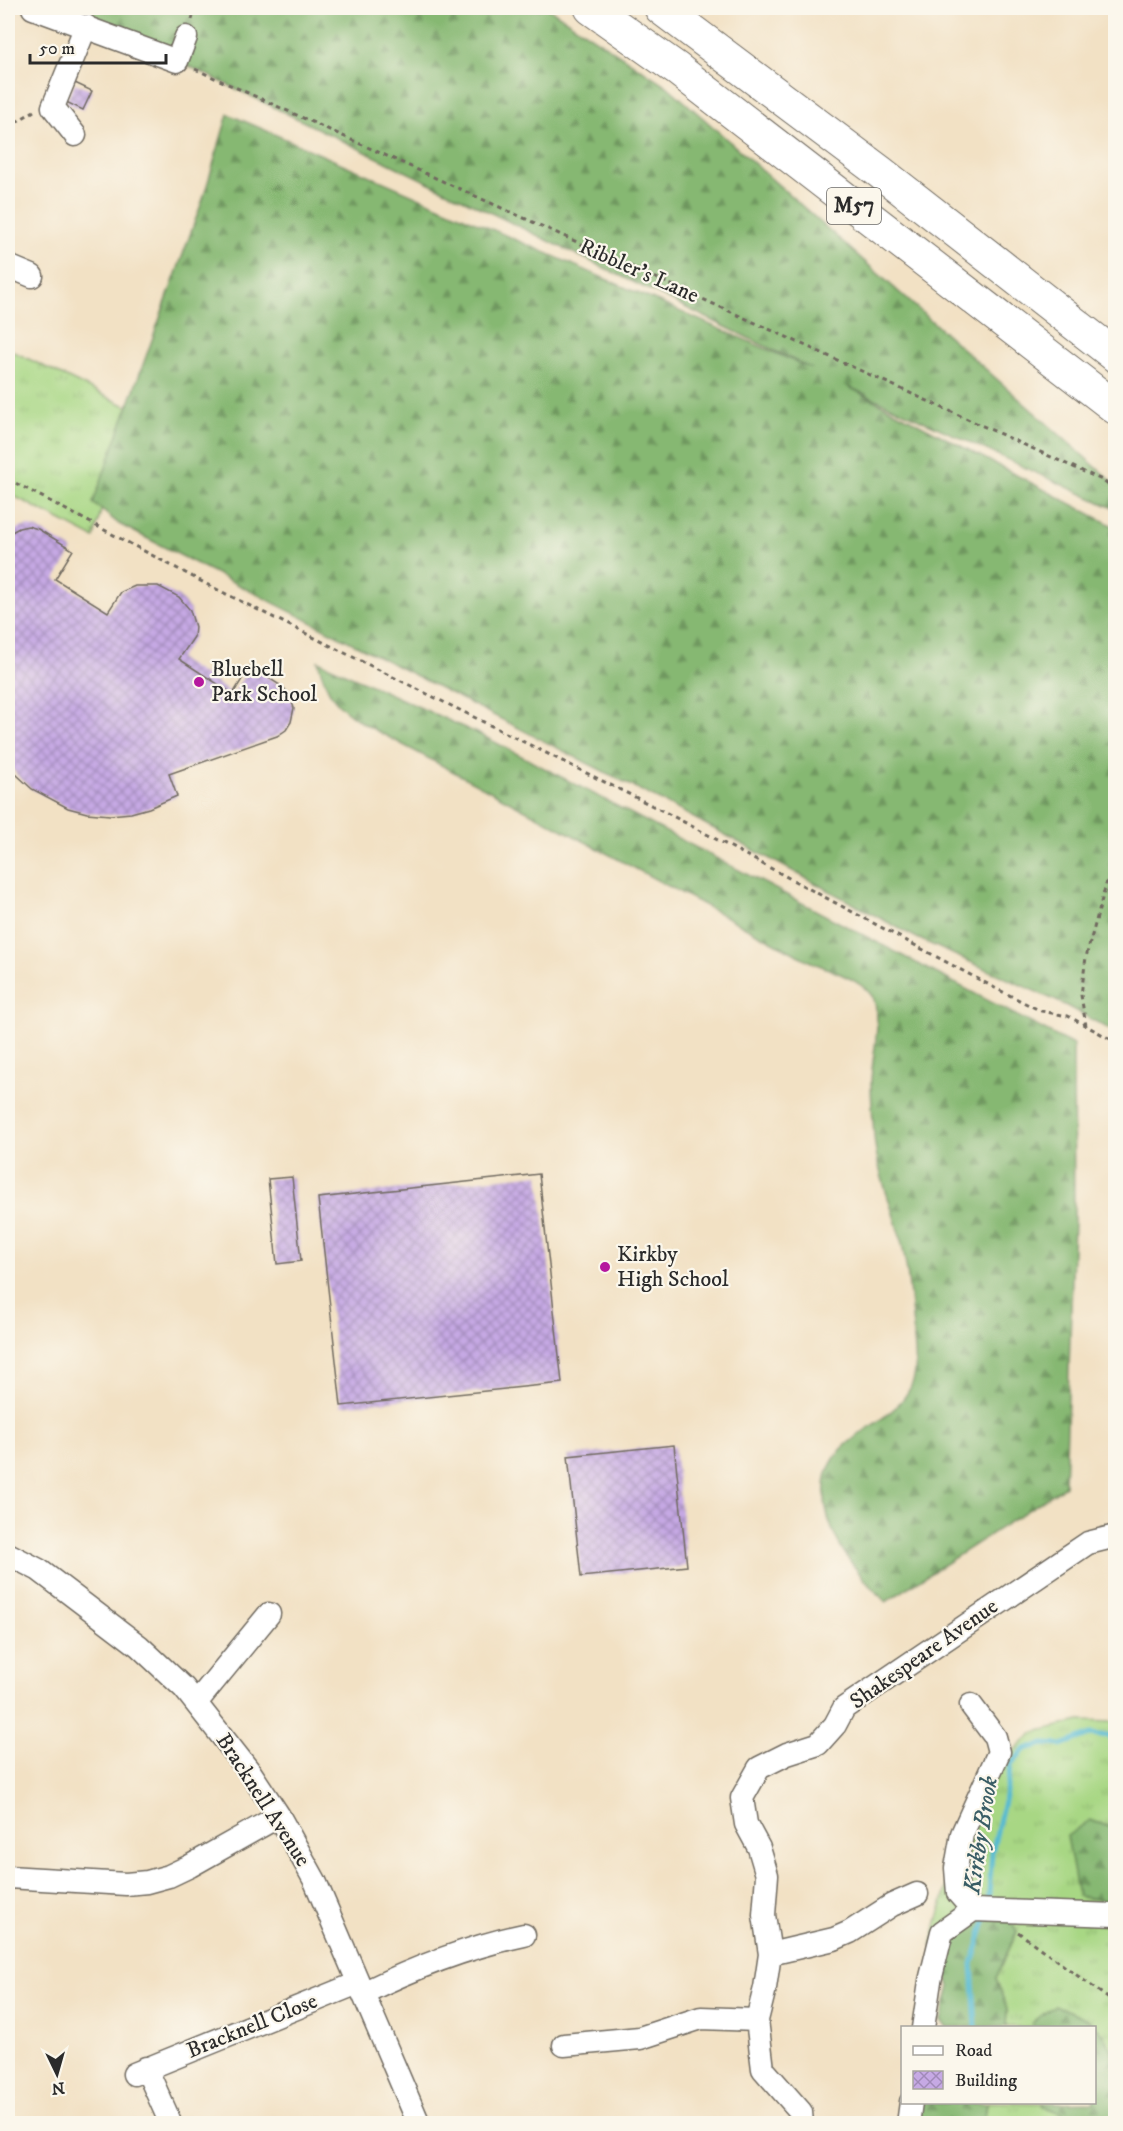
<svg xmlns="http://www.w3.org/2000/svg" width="1123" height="2131" font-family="'IM FELL DW Pica',serif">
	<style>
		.grass { fill: url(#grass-tufts); stroke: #6a8158; stroke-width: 1.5 }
		.forest { fill: url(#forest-firs); stroke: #58724e; stroke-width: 1.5 }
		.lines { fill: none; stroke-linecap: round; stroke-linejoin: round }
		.stream { stroke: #54bad2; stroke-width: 5 }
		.building { fill: url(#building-cross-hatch) }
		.minor-casing { stroke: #716b61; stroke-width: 25 }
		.highway-casing { stroke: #716b61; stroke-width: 35 }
		.path { stroke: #716b61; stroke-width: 3; stroke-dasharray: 4.5 4.5; stroke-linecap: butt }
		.minor { stroke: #fff; stroke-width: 22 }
		.highway { stroke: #fff; stroke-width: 33 }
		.poi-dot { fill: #b5179e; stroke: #fbf7ec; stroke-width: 2 }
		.labels { text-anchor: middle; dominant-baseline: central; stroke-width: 4.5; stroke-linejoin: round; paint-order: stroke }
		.shield { fill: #fbf7ec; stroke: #696865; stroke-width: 1.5 }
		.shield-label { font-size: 21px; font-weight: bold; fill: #2b2b2b }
		.street-label { font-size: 22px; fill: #2b2b2b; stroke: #fbf7ec }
		.poi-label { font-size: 22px; fill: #2b2b2b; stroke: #fbf7ec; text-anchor: start }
		.water-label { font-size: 24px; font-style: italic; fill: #395d65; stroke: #fbf7ec }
	</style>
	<defs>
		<pattern id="grass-tufts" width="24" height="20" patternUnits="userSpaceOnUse" patternTransform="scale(1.5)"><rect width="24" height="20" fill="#a8d784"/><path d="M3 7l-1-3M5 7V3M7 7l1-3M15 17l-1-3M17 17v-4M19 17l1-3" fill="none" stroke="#91b972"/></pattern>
		<pattern id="forest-firs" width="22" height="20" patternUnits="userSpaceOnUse" patternTransform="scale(1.5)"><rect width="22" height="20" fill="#86b872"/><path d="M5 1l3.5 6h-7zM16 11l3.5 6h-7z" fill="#6e965e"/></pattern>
		<pattern id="building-cross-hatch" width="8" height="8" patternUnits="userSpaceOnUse" patternTransform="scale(1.5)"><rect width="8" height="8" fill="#c6a9e4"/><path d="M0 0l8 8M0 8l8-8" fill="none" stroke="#a18ab9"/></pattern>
	</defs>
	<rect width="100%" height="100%" fill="#fbf7ec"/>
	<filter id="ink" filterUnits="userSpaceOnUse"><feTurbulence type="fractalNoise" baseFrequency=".0167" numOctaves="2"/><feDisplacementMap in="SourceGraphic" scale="12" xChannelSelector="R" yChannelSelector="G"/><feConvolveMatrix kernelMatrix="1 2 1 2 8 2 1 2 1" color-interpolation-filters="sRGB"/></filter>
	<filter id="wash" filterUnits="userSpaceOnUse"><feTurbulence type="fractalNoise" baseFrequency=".008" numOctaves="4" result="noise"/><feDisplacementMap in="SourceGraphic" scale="24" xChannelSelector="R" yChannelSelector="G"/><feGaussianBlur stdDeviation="1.35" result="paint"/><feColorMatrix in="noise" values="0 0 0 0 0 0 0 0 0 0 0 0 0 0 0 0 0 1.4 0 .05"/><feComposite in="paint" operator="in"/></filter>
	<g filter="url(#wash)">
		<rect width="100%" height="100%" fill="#f2e1c4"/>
		<!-- grass -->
		<path class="grass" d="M8,349L128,407L94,538L8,493Z
			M1080,1721L1115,1722V1829L1090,1820L1078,1896L1115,1902V2056L1103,2033L1087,2019L1033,2023V2027H1006L1007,2010L996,1978L1017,1932L931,1946L970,1796L1011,1753L1035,1732Z
			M987,2102L1043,2103L1044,2106L1083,2123L984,2124Z"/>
		<!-- forest -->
		<path class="forest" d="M63,8H548L667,86L1115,484V509L847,386L1115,527V1032L1061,1003L917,938L681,811L119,524L93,503L203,199L228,114L812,369L125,35Z
			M318,661L485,737L1073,1045L1074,1221L1065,1486L886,1602C855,1571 821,1532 825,1485C829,1432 898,1427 913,1381C918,1366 914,1343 913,1327C910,1297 908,1266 900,1237C891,1203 877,1172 874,1136C873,1118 871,1099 871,1081C872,1056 882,1025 874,1000C867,981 827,969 809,961L364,724C335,705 327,695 318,661Z
			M1090,1820L1115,1829V1902L1078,1896L1067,1836Z
			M973,1910L1001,1912L1017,1931L996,1978L1007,2010L1006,2027H946L941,2020L950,1987L939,1943Z
			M1055,2005C1065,2010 1076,2013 1085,2018C1123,2040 1116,2085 1115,2123H1083L1044,2106L1043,2103L1094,2102V2028L1033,2027L1032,2023Z
			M911,2103H987L984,2123L908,2124Z"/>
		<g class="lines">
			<!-- stream -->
			<path class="stream" d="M988,1905L992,1853L1006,1792L1011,1764L1025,1749L1044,1744L1062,1745L1091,1734L1109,1736L1116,1745
				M976,2028L972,1964L987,1915"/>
		</g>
		<g id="blocks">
			<!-- building -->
			<path class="building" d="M75,83L92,91L83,110L66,102Z
				M28,526L38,529L73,550L55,579L108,612L121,592L135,586H158L179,597L190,610L195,627L194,637L179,659L233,694L250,666L283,687L289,694L294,708L291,722L286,730L277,736L169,774L177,796L149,808L131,813L110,815L87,813L68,808L32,789L17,775L8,763V534L19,528Z
				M539,1174L562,1383L341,1406L318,1198Z
				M292,1177L301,1261L277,1264L268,1179Z
				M674,1445L687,1566L581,1577L568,1456Z"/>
		</g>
	</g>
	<g filter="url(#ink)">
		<use href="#blocks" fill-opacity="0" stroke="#716b61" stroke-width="1.5"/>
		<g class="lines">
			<defs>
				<path id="minor" d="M33,8L177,61L186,37
					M75,135L53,107L86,26
					M8,266L32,276
					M8,1554L39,1570L139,1646L184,1688L250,1772L279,1816L315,1881L419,2124
					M196,1703L269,1614
					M971,1705L995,1737L999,1752L962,1834L956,1868L958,1893L973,1910L1116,1915
					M8,1877L126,1884L147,1882L169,1876L190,1866L279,1816
					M770,1954L834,1939L850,1932L892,1905L917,1894
					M363,1993C414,1968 468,1947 524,1935
					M923,2028L930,1981L942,1932L973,1910
					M564,2045L640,2038L701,2018L757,2020
					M146,2068L171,2124
					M134,2074L358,1983
					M802,2124L801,2112L763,2069L757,2020L765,1988L770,1954L764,1915L767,1875L759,1848L746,1824L742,1798L759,1768L787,1754L818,1744L835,1725L844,1708L1088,1543L1116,1536
					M908,2124L911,2102"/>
				<path id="highway" d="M591,8L677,69L1116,408
					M661,8L880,172L1116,356"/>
			</defs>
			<!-- minor casing -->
			<use href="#minor" class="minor-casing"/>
			<!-- highway casing -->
			<use href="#highway" class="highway-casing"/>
			<!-- path -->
			<path class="path" d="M192,20L195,8
				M195,69L1102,480L1116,491
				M8,127L34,111
				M8,479L212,587L667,813L995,988L1041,1011L1068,1016L1116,1042
				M1086,1026L1081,995L1086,957L1116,848
				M1018,1932L1116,2004"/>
			<!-- minor -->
			<use href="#minor" class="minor"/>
			<!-- highway -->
			<use href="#highway" class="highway"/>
		</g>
	</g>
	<!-- markers -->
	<g class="poi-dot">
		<circle cx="199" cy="682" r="6"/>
		<circle cx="605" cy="1267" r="6"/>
	</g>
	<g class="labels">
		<!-- shield labels -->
		<rect class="shield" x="827" y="188" width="54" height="36" rx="4.5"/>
		<g class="shield-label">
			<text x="854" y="206">M57</text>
		</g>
		<!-- street labels -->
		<g class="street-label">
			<text transform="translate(639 271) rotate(24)">Ribbler's Lane</text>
			<text transform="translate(924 1654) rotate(-35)">Shakespeare Avenue</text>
			<text transform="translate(263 1800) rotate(57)">Bracknell Avenue</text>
			<text transform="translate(252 2026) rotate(-22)">Bracknell Close</text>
		</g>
		<!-- poi labels -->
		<g class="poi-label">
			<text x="211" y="669">Bluebell<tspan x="211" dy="25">Park School</tspan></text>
			<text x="617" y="1254">Kirkby<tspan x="617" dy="25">High School</tspan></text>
		</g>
		<!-- water labels -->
		<g class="water-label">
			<text transform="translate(981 1835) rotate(-81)">Kirkby Brook</text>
		</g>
	</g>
	<!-- margin -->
	<rect width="1123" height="2131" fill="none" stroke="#fbf7ec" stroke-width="30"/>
	<!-- legend -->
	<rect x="901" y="2026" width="195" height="78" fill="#fbf7ec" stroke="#a8a59f" stroke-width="1.5"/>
	<rect x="913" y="2046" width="30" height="9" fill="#ffffff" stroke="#a8a59f" stroke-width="1.5"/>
	<text x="955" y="2056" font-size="18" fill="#2b2b2b">Road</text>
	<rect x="913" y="2071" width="30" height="18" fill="url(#building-cross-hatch)" stroke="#a8a59f" stroke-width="1.5"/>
	<text x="955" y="2086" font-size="18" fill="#2b2b2b">Building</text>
	<!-- north arrow -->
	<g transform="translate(57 2074) rotate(175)" stroke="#fbf7ec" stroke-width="4.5" paint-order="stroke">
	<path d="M0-4.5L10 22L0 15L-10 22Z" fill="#2b2b2b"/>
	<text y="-9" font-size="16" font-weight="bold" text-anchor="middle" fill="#2b2b2b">N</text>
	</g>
	<!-- scale -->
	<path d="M30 54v9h136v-9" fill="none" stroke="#2b2b2b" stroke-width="3"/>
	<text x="39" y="54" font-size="18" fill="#2b2b2b" stroke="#fbf7ec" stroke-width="4.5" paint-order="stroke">50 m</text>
</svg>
